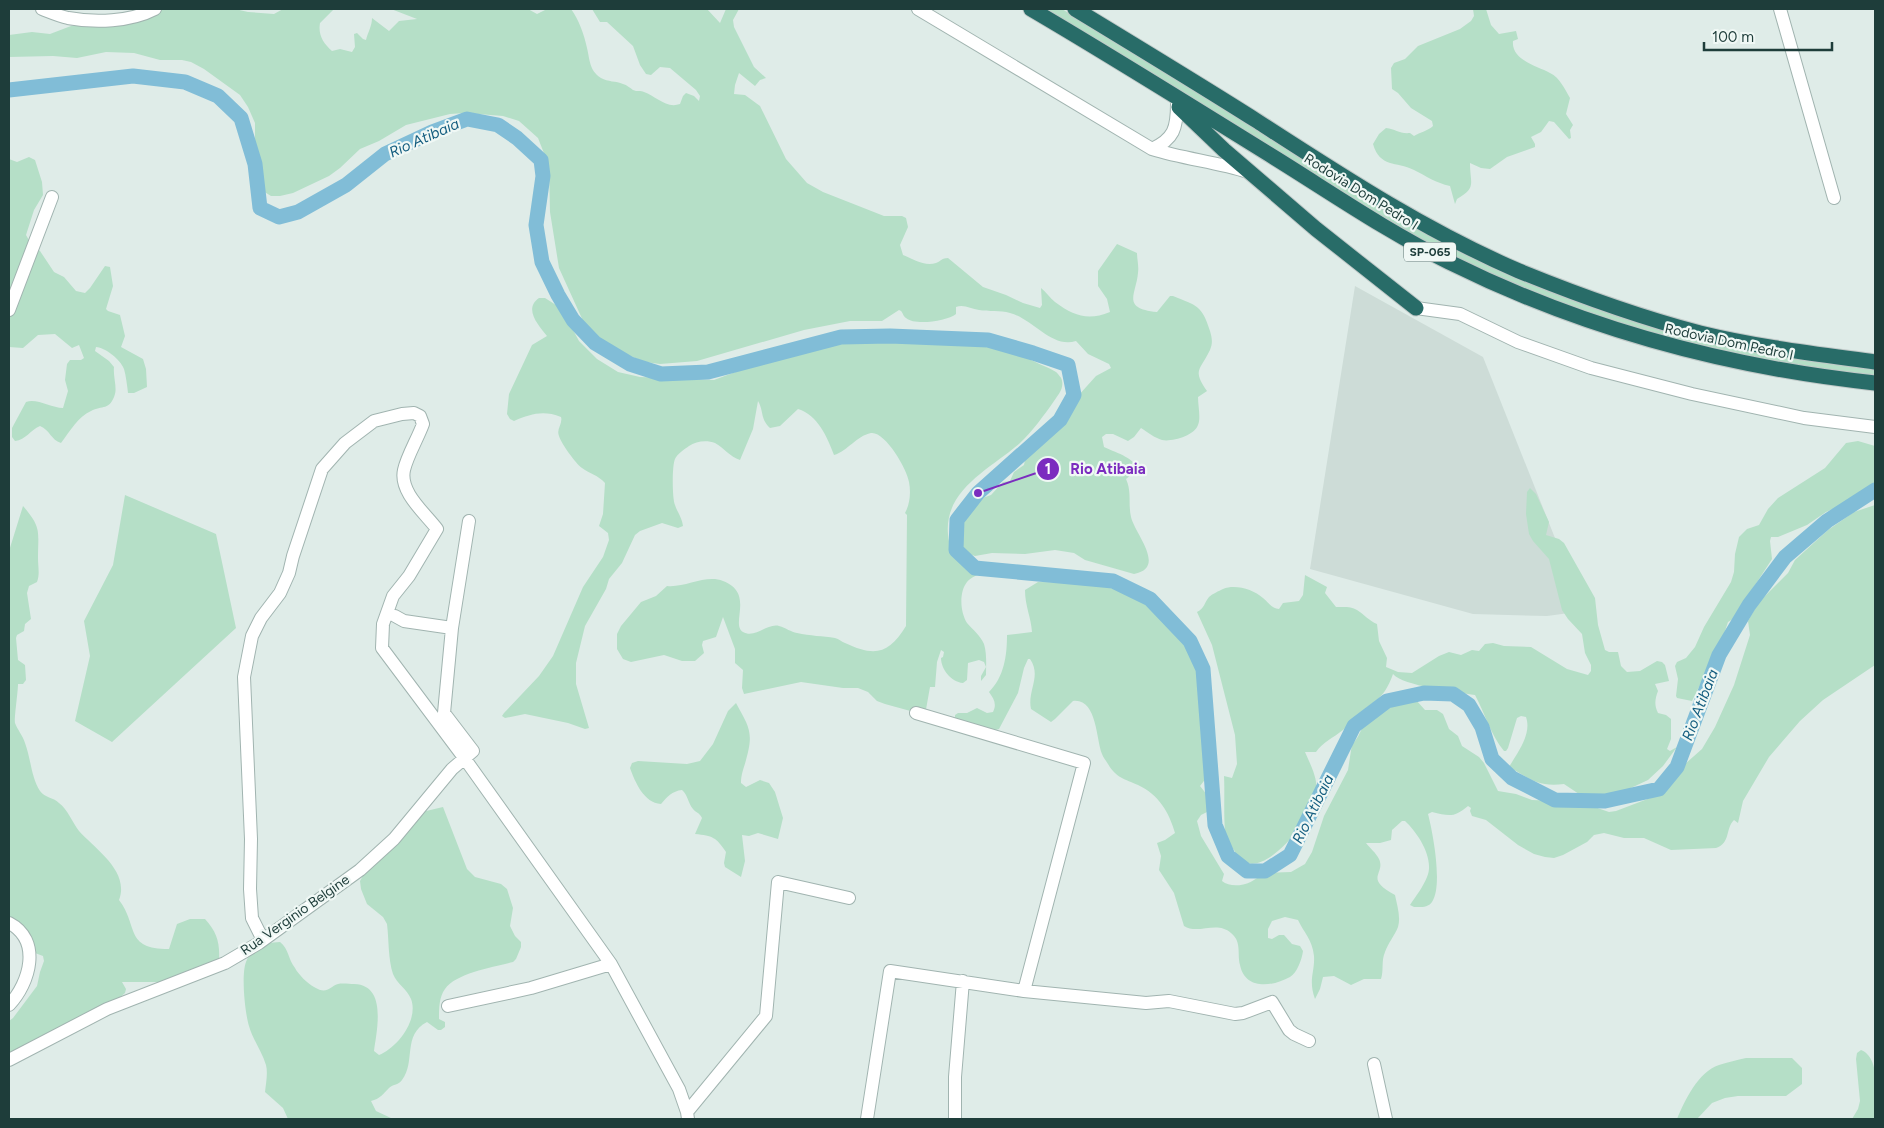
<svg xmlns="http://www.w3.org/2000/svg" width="1884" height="1128" font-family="Figtree,sans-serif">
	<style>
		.built { fill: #cddcd7 }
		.green { fill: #b5dfc7 }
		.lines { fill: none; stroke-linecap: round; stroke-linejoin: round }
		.river { stroke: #81bdd7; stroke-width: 15 }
		.minor-casing { stroke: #a1b4b0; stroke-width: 14 }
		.highway-casing { stroke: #c0c9c8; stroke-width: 17 }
		.minor { stroke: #fff; stroke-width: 12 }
		.highway { stroke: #286c68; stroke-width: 15 }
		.labels { text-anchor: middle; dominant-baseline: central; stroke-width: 4.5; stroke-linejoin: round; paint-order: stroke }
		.shield { fill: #f0f8f5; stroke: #5d7572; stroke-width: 1 }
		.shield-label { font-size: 12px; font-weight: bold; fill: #1e3d3a }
		.street-label { font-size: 14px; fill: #1e3d3a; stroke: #f0f8f5 }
		.water-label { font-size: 15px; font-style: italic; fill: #135d7f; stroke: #f0f8f5 }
		.leader { fill: none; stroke: #7b2cbf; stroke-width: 2 }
		.callout-dot { fill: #7b2cbf; stroke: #f0f8f5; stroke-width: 2 }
		.mark-label { font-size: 15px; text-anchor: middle; font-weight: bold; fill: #fff }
		.callout-label { font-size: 15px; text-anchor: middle; font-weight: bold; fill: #7b2cbf; stroke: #f0f8f5; stroke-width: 4.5; stroke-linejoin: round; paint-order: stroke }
	</style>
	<rect width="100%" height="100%" fill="#dfece8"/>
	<!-- built -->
	<path class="built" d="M1355,286L1483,357L1584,611L1547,616L1473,614L1310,569Z"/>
	<!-- green -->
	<path class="green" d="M162,9H235L248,12L274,14L283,9H334L320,23C318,35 323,43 332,51L340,49L352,52L355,47L354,34L357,33L363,39L366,40C368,32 372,26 372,18L389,31L399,21L417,19L391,9H528L537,14L547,9H571C579,20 584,34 587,48C590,60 589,70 601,78C608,82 616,81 623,84C627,85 630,88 633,90C637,92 641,90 644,92C656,96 666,109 680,104L683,96L686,93L694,96L699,101L700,96L696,90L670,68L660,67L651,75L646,74L640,65L633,46L607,22H600L592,9H707L720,23L726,9H739L733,20L734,27L754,67L766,78L760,80L755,86L739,73L735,85L734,94L745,95L760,106L786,159L807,183L823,192L884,216H902L906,218L908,227L900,245L903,255C913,259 925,267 936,263C941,261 942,258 948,258L983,287L1006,295L1023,303L1040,308L1042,305L1041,288C1046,292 1050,298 1055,302C1074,316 1088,321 1110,312L1107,299L1098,286V271L1117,244L1137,253C1137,259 1139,266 1138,273C1136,295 1121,308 1157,312L1170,296H1173C1197,306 1202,305 1210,331C1212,338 1213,343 1210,350C1200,371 1192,369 1207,391L1198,397C1198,406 1201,418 1198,425C1194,436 1172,442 1162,440C1155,438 1147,432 1141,428L1134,437L1128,441L1113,434H1106L1102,437L1104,447C1119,454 1134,457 1140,473L1131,475L1126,479C1132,492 1128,504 1131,517C1135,534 1167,568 1134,574L1085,560L1074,553L1055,550L1025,554L992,553L975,556L969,554L963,548L959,529L961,518L971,502L991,495L1003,482L1010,481L1014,472L1024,465L1026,455L1031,448L1051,430L1066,421L1078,396L1096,376L1111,368L1109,364L1088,354L1076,341C1052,349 1033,319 1010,313C1000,310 989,312 979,310C971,309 964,304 956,307V314C947,321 915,326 906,318C903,316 903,313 901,311L899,310L882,321H850L804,330L697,361L660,364L645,362L628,355L600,339L588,330L584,323L559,268L550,212L549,166L538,138L519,121L503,116L466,113L450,114L406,125L379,141L360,149L340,168L329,176L293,193L280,196H271L263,191L258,183L255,161V123L248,107L240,95L204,69L191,62L182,60H160L134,53L106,52L77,58L53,56L9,57V35L32,32L50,34L71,26L133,21Z
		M1042,9H1062L1310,160L1359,195L1406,221L1573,298L1875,368V379L1827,372L1649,336L1495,278L1400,231Z
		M1473,9H1486L1491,25L1499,34L1516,31L1518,39L1513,41C1511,60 1537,66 1550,73C1560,78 1564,88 1570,98L1566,114L1573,125L1570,130L1571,138L1569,139L1554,122L1549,121L1541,132L1531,137L1535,144V147L1507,157L1490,169L1481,168L1470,163C1470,184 1477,187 1457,199L1455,204L1450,186C1436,183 1426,176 1414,170C1396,161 1380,168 1373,144L1379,134L1386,128C1396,129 1399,134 1410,133L1414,136C1420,132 1428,131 1433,126L1432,121L1411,108L1398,93L1392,89L1391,68L1394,63L1405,59L1418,46L1460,29L1471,21L1474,16Z
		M29,157L35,160L42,182L43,195L34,210L26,235L30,242L40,251L54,272L64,277L76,291L85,293L90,288L105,266L110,267L113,286L106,309L108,311L120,315L125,336L121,347L143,359L146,369L147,387L134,393H128C127,385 126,376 124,369C120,359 106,348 96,347L95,351L109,361L114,367C113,376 117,387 115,394C110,411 102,405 91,411C78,417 70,431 61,443C51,440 50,430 40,426C30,430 26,440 15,441L12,437V428L26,402C37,398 51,408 63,408L68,391L65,380L67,364L70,360H81L84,358L79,345L72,348L55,334L38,335L23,348L9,347V159L17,162Z
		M539,298H545L556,305L566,317L579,341L597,359L618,372L640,377L714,380L802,347L884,335L1001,338C1011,343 1017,350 1025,356C1034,363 1047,366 1056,372C1058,374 1062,378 1062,381C1064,389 1057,396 1054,401C1045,414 1031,433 1020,443C992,468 944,489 948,534C950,559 963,563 984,572C979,574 970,578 967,582C959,592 960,612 967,623C973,630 980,635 984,644C987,654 986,665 986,675L981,681V676L986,667L984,662L979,660L968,663L967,680L963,683C951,682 941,669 941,658L943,657L944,652L941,650L937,662L935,687H930L925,715L885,704L877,701L868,692L858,688H843L801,682L744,694L742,688L743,670L735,663V649L723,617L716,637L703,641L702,645L704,653L695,661H682L664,655L631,662L623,659L617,649V634L621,626L641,602L656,596L667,586C685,588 706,574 723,581C755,593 730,624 743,632C755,639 767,623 779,626C786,628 791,632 797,633C810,636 823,636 835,638C839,639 842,642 845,643C875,657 889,654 906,626L907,515L905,513C910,504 911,492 909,482C907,469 885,431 871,433C856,436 848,451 834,455C827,437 818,415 798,409L780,426L770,428C760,419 764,411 758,401L753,429L740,460C730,457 724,448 715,443C707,440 696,441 689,446C685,449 677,454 675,459C672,465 672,498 675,505C677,512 682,517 683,526L678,528L662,523L640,531L635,535L622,563L609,579L606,589L585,626L576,663V684L589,728L585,729L568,723L525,714L505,718L502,716L504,713L539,676L553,656L583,587L603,557L609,540L608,533L599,526L603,514L605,483C598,475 590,474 582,468C576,464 561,443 559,436C556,429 563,424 561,417C543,410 531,414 514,421L510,419L507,414L509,394L532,345L547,336C539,326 523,309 539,298Z
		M1858,441L1875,446V483L1850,501L1826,512L1807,525L1778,537H1771L1770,541L1772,559L1733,619L1728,622L1708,682L1705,681L1701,683L1692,701L1677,698L1676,696L1678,679L1675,666L1677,662L1686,658L1695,647L1704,627L1731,582L1734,572L1735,554L1739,537L1747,529L1759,525L1768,509L1778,498L1825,468L1846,443Z
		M1530,488L1536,494L1549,522L1546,535L1559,539L1564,543L1595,598L1598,625L1605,650L1609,652H1618L1621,666L1627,672L1640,671L1657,661L1662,662L1665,665L1669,681L1655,684L1658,691C1655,699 1654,705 1658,713L1666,715L1671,719V739L1667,749L1670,751L1677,747L1663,766L1648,780L1618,794H1579L1564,784C1537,787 1531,779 1509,767C1518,752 1532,734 1526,717L1521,716L1517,718L1508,748L1506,751H1504C1490,734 1485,713 1475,695C1457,692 1403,686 1393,674C1384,699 1377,698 1359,714C1353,719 1349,726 1343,730C1333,738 1323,742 1316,752H1305C1311,766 1319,780 1316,796C1313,816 1271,871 1247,863C1240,861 1237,856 1234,850C1231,846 1227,842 1226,837C1223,822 1225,793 1224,776L1232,778L1237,764L1235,735L1212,645L1197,612C1205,608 1204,603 1209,597C1212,594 1219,591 1223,589C1235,584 1253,589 1263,598C1269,603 1271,608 1279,609L1283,603L1299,601L1303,595L1305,575L1327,587L1325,593L1336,607C1343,607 1351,606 1357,610C1364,614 1369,621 1377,624L1379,641L1387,658L1386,667L1398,672L1412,673L1439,656L1449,652L1461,655L1472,650L1479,651L1485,644L1493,643L1504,646L1531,647L1567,669L1588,675L1591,671V665L1585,653L1582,634L1568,619L1562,610L1549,559L1533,541L1529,534L1526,514L1527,492Z
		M125,495L216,534L236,628L112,742L75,721L90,656L84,621L113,565Z
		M1875,505V665L1823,700L1800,721L1769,757L1743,801L1738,823L1734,820C1725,829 1731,843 1716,848L1671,850L1644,838H1624L1604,833L1594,835L1587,842L1563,855L1554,858L1545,857L1534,854L1518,845L1486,820L1472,816L1470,811L1471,808L1468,806C1454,818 1449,816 1432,812L1428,814C1433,833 1443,886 1432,902C1428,908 1420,907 1414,907L1410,905C1416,896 1423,887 1427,877C1435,859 1418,833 1405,821H1402L1392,830L1391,840L1380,843H1366C1370,848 1376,853 1379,859C1386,874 1363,878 1395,895C1397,905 1401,917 1398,927C1395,935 1388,943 1385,952C1381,961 1384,970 1381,979H1364L1351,985L1334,976L1323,977L1320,989L1315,999C1308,979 1315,973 1314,956C1312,939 1304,933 1298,920L1285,917L1272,921L1268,929V938L1272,939L1279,935H1284L1292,944L1300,946L1303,951C1302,959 1297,973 1290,977C1272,987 1245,990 1240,965C1237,953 1242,942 1231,933C1217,920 1198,935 1184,926L1174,893L1159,870L1161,856L1157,843L1165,840L1175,833C1169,812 1159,795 1138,785C1125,779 1116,778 1108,764C1106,761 1103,757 1102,754C1096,739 1097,698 1073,701L1055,719L1051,722L1031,709C1027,691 1042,676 1030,659H1028L1024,668L1018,693L999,729L992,731L955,721V715L958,713H967L977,708L987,713L993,712C997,704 994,699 989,692C1004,677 1007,656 1007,635L1032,632C1031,617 1025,606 1025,590L1038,582L1099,583L1124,593L1137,596L1161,610L1168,611L1177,619L1181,628L1188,635L1207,691L1210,734L1215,762L1214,768L1200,786C1206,794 1213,800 1209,811L1201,815L1197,821L1201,836L1224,874L1222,881C1233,890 1254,884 1262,873L1291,872L1305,864L1312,852L1324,816L1348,770L1352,744C1358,739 1359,733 1363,727C1374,713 1399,699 1416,700L1425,710H1437L1443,714L1449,729L1458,736L1462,746L1479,757L1484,763L1498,791L1516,794L1532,800L1580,802L1609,812L1616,811L1658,795L1681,771L1685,764L1702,749L1715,727L1734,685L1750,635L1748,621L1758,603L1788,573L1795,560L1828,530L1854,512Z
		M23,506C42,528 38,531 38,558C38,567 40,574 37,582L29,586L27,593L31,619L25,624L24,631L17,635L16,638L18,660L25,665L26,680L23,684H18C18,692 14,719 15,723C17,729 23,736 25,743C31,759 31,777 40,791C45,798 53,797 59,803C68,810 72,822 79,831C95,849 130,871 119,900C139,926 124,949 169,949L177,924L190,919H205C217,932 220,943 219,960L171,982H122L126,989L125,993L118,999L9,1057V1021L13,1018L37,986L40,972L44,961L43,956L35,953L9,918V551Z
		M736,703C749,727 754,732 746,760C744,768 741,774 741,783L746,787L760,780L769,783L775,792L783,818L778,839L758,833L749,836L742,835L745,861L741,877L725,867L724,863L726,852C716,837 713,836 695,834L702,818C699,812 696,813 693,809C688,803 688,795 682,790C672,791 667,797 661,804C644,803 635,782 630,768L632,763L638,761L687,764L700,761L713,744L728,711Z
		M443,807L467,869L475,877L501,884L507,889L513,908L510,926L515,936L521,942V947L516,959L513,962C494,967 456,973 445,989C439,997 439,1009 439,1019L445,1022V1027L441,1030H438L427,1022C402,1035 416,1062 402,1080C399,1085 393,1084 389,1088C383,1094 380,1099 371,1101L376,1111L393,1119H288L283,1108L265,1092C266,1083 268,1073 266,1065C262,1052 253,1040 249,1026C245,1013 241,975 246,962C250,949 268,942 280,942C289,949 288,959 295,968C298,974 308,984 314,987C327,995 329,987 338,984C342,983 350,984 354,984C387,985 377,1029 374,1051L379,1055C397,1048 419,1020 411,999C407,989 397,984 393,974C388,959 389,940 387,924L383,917L367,904L361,889L360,881L368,867L422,812Z
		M1861,1050C1882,1058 1875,1100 1875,1119H1852L1858,1109L1860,1101L1856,1059L1857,1053Z
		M1746,1058H1792L1802,1068V1084L1786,1096H1738L1725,1098L1712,1103L1697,1119H1677C1685,1100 1698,1072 1719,1065C1728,1062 1737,1060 1746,1058Z"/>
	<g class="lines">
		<!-- river -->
		<path class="river" d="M9,90L133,76L185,82L218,96L241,118L255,164L260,208L279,217L298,212L346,185L385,154L432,132L467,119L498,125L517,138L541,160L543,176L536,225L542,262L558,295L573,320L595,343L630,364L661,374L708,372L841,337L890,336L988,340L1033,353L1068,365L1074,395L1060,420L978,493L957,520L956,550L975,568L1113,581L1150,599L1190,641L1203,669L1215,825L1228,856L1247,871H1265L1290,855L1354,726L1387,701L1424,693L1453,694L1469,705L1482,727L1492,759L1512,778L1555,800L1605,801L1659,789L1677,767L1719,655L1749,605L1785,557L1827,521L1875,490"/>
		<defs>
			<path id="minor" d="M42,9C50,12 59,16 68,18C95,23 130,22 155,9
				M918,9L1152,149C1184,159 1217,162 1248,172
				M1780,9L1834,198
				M1152,149C1174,139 1177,128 1177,104
				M1416,308L1460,314L1518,342L1591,368L1692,394L1804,418L1875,427
				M9,310L52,197
				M395,616L404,621L452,628
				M916,713L1084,763L1024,991
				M9,923C42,940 30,983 9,1005
				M263,940L252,918L250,889L251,839L244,677L252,636L261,618L280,593L289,573L293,556L322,469L345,443L374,421L402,414L414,413L420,416L423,424C418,438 407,456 404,470C399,492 425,513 437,529L409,576L393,596L383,624L382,648L465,759L611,964L679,1089L687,1112L688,1119
				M448,1006L531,988L611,964
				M9,1060L107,1009L225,963L259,943L360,870L394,839L452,769L473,751L444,713L452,628L469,521
				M1374,1064L1386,1119
				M687,1112L766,1016L778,882L849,898
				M867,1119L890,971L1024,991L1146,1003L1169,1001L1235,1014L1243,1013L1272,1002L1289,1030L1294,1034L1309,1041
				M955,1119V1077L963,981"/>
			<path id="highway" d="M1031,9C1113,57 1194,108 1275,158C1333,194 1388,232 1449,262C1584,329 1725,367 1875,383
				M1075,9C1136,46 1197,83 1257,121C1342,176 1426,231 1519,271C1578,295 1639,317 1700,333C1757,347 1817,354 1875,362
				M1179,107L1224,150L1316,229L1416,308"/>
		</defs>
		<!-- minor casing -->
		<use href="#minor" class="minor-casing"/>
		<!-- highway casing -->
		<use href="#highway" class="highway-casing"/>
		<!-- minor -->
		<use href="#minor" class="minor"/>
		<!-- highway -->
		<use href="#highway" class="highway"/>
	</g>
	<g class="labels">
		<!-- shield labels -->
		<rect class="shield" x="1404" y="242.5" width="52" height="19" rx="4"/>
		<g class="shield-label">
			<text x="1430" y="252">SP-065</text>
		</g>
		<!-- street labels -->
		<g class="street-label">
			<text transform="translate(1361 192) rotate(32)">Rodovia Dom Pedro I</text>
			<text transform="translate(1729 342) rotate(12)">Rodovia Dom Pedro I</text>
			<text transform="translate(295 915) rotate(-35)">Rua Verginio Belgine</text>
		</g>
		<!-- water labels -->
		<g class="water-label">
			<text transform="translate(424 138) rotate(-24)">Rio Atibaia</text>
			<text transform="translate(1700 705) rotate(-69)">Rio Atibaia</text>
			<text transform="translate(1313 809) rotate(-64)">Rio Atibaia</text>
		</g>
	</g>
	<!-- callouts -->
	<path class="leader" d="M978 493L1048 469"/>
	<g class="callout-dot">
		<circle cx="978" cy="493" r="5"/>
		<circle cx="1048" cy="469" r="12"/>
	</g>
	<g class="mark-label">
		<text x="1048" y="474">1</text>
	</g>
	<g class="callout-label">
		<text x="1108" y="474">Rio Atibaia</text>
	</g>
	<!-- border -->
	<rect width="1884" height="1128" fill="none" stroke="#1e3d3a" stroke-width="20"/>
	<!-- scale -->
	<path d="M1704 42v8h128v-8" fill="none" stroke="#1e3d3a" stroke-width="2.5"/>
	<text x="1712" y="42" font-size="15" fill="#1e3d3a" stroke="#f0f8f5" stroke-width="4" paint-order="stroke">100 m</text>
</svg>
